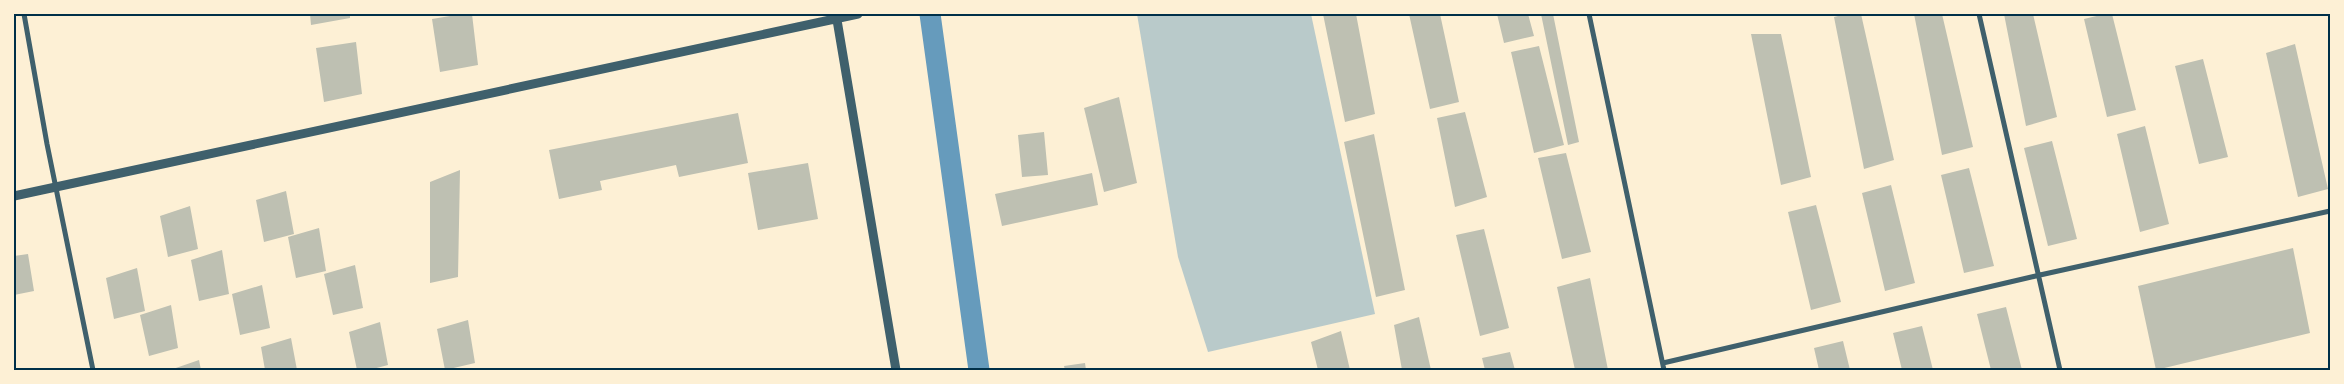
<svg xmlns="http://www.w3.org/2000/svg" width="2344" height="384" font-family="Manrope,sans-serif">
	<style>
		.green { fill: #b9caca }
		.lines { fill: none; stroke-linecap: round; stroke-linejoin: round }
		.canal { stroke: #669bbc; stroke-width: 21 }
		.building { fill: #bec0b2 }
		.minor { stroke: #3f606c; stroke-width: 5 }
		.tertiary { stroke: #3f606c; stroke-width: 9 }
		.neatline { fill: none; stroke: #003049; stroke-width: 2 }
	</style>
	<rect width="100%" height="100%" fill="#fdf0d5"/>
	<!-- green -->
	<path class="green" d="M1137,14H1311L1375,314L1208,352L1178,257Z"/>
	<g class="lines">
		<!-- canal -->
		<path class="canal" d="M930,14L979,370"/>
	</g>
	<!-- building -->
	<path class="building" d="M310,14H350V18L311,25Z
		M462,14H472L478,65L440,72L432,19Z
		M1323,14H1356L1375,114L1345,122Z
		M1409,14H1440L1459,102L1430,109Z
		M1497,14H1528L1534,36L1504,43Z
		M1541,14H1553L1579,142L1568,145Z
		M1846,14H1861L1894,160L1864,169L1834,17Z
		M1914,14H1942L1973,147L1942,155Z
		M2004,14H2033L2057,117L2026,126Z
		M2105,14H2112L2136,110L2107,117L2084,19Z
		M1751,34H1781L1811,177L1781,185Z
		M356,42L362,94L324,102L316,48Z
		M2295,44L2328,189L2298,197L2266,53Z
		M1539,46L1564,145L1534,153L1511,52Z
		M2203,59L2228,157L2199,164L2175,66Z
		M1119,97L1137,183L1104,192L1084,108Z
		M1465,112L1487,197L1455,207L1437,118Z
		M738,113L748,163L679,177L676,165L600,181L602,190L559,199L549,150Z
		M2145,126L2169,224L2140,232L2117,134Z
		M1044,132L1048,175L1022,177L1018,135Z
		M1374,134L1405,290L1376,297L1344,142Z
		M2052,141L2077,239L2048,246L2024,148Z
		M1566,153L1591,252L1562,259L1538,158Z
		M808,163L818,219L758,230L748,173Z
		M1969,168L1994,266L1964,273L1941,175Z
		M460,170L458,277L430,283V182Z
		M1092,173L1098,205L1002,226L995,194Z
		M1891,185L1915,283L1885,291L1862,193Z
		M286,191L294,234L264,242L256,200Z
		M1816,205L1841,302L1811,310L1788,212Z
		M190,206L198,249L168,257L160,216Z
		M319,228L326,271L296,278L288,237Z
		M1484,229L1509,328L1480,336L1456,235Z
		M2293,248L2310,333L2156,370L2138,286Z
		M222,250L229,294L199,301L191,260Z
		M28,254L34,291L14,295V256Z
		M355,265L363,308L333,315L324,274Z
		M137,268L145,311L114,319L106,278Z
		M1590,278L1608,370H1575L1557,287Z
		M262,285L270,328L240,335L232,294Z
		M171,305L178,348L149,356L140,315Z
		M2006,307L2022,370H1991L1977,314Z
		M1419,317L1431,370H1402L1394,325Z
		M468,320L475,363L445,370L437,329Z
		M380,322L388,365L369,370H357L349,332Z
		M1922,326L1933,370H1902L1893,333Z
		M1341,331L1350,370H1318L1311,342Z
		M291,338L297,370H265L261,347Z
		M1843,341L1850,370H1819L1814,348Z
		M1510,352L1515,370H1485L1482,358Z
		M199,360L201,370H170Z
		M1085,363L1086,370H1065L1064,366Z"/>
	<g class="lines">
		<!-- minor -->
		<path class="minor" d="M24,14L47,144L93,370
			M1589,14L1664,370
			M1979,14L2060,370
			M1663,363L2040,275L2330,211"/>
		<!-- tertiary -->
		<path class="tertiary" d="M836,14L896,370
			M14,196L858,14"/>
	</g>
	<!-- border -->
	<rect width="2344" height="384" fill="none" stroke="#fdf0d5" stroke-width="30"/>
	<rect x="15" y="15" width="2314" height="354" class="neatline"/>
</svg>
